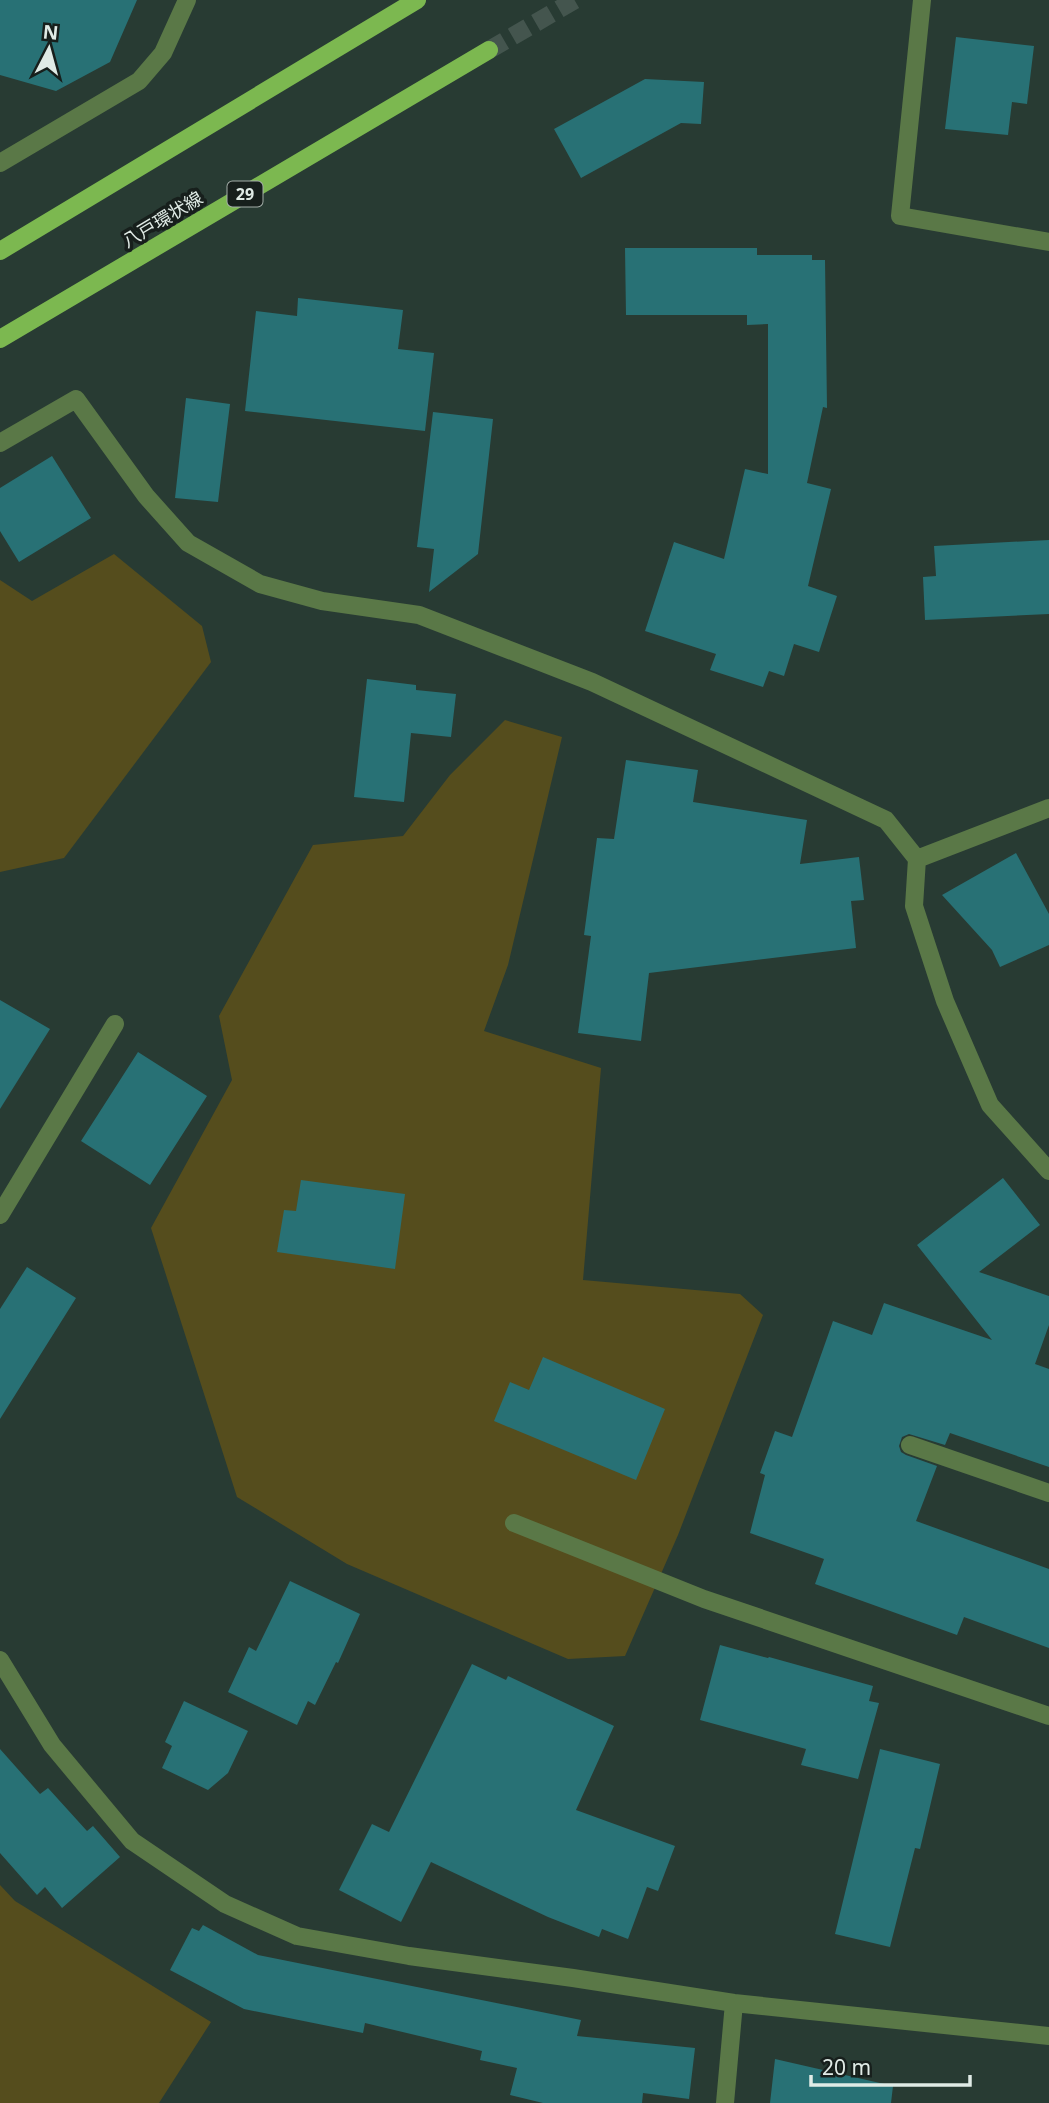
<svg xmlns="http://www.w3.org/2000/svg" width="1049" height="2103" font-family="'Noto Sans','Noto Sans JP',sans-serif">
	<style>
		.green { fill: #554d1d }
		.building { fill: #287175 }
		.lines { fill: none; stroke-linecap: round; stroke-linejoin: round }
		.primary-tunnel { stroke: #44554e; stroke-width: 18; stroke-dasharray: 18 9; stroke-linecap: butt }
		.street { stroke: #5a7847; stroke-width: 18 }
		.primary { stroke: #7cb850; stroke-width: 18 }
		.labels { text-anchor: middle; dominant-baseline: central; stroke-width: 7; stroke-linejoin: round; paint-order: stroke }
		.shield { fill: #171f1c; stroke: #a4aea9; stroke-width: 2 }
		.shield-label { font-size: 16px; font-weight: bold; fill: #e0ebe6 }
		.street-label { font-size: 18px; fill: #e0ebe6; stroke: #171f1c }
	</style>
	<rect width="100%" height="100%" fill="#283b33"/>
	<!-- green -->
	<path class="green" d="M114,554L202,626L211,662L64,858L0,872V580L32,601Z
		M505,720L562,737L508,965L484,1031L601,1068L583,1280L740,1294L763,1315L678,1535L625,1656L568,1659L347,1564L237,1497L151,1228L232,1080L219,1016L313,845L403,836L450,775Z
		M0,1885L15,1901L211,2022L159,2103H0Z"/>
	<!-- building -->
	<path class="building" d="M0,0H137L110,62L56,91L0,75Z
		M956,37L1034,46L1027,104L1012,102L1008,135L945,129Z
		M645,79L704,82L701,124L681,123L581,178L554,129Z
		M625,248H757V255H812V260H825L827,408L823,407L807,483L831,489L808,586L837,596L819,652L794,644L784,676L769,671L763,687L710,670L716,654L645,631L674,542L724,559L745,469L768,474V324L747,325V315H626Z
		M298,298L403,310L398,349L434,353L425,431L245,411L256,311L297,316Z
		M186,398L230,404L218,502L175,498Z
		M433,412L493,419L478,554L429,592L434,549L417,547Z
		M52,456L91,518L19,562L0,531V488Z
		M1049,540V614L925,620L923,577L936,576L934,546Z
		M367,679L416,685V690L456,694L451,737L411,733L404,802L354,797Z
		M626,760L698,770L693,802L807,820L800,864L859,857L864,900L851,901L856,948L649,973L641,1041L578,1033L591,936L584,935L597,838L614,839Z
		M1016,853L1049,914V945L1000,967L992,950L942,895Z
		M0,1000L50,1029L0,1109Z
		M138,1052L207,1096L150,1185L81,1141Z
		M1003,1178L1040,1225L979,1272L1049,1296V1325L1035,1364L1049,1369V1467L950,1433L945,1445L909,1434L902,1437L899,1446L901,1452L906,1455L937,1466L916,1521L1049,1569V1648L964,1617L957,1635L815,1584L824,1559L750,1533L765,1475L760,1473L775,1431L792,1437L833,1321L872,1335L884,1303L992,1340L917,1245Z
		M301,1180L405,1194L395,1269L277,1252L284,1210L296,1211Z
		M27,1267L76,1298L0,1419V1309Z
		M543,1357L665,1409L636,1480L494,1421L510,1382L529,1390Z
		M290,1581L360,1614L338,1663L336,1662L315,1705L308,1701L297,1725L228,1692L249,1647L256,1651Z
		M720,1645L768,1658L769,1657L873,1686L869,1701L879,1703L858,1779L801,1765L806,1749L700,1720Z
		M472,1664L506,1680L508,1676L614,1726L576,1810L675,1846L658,1891L647,1887L628,1939L602,1929L599,1937L548,1917L431,1862L401,1922L339,1890L372,1824L389,1832Z
		M184,1701L248,1731L228,1773L208,1790L162,1768L172,1746L165,1742Z
		M0,1749L40,1794L48,1788L87,1831L93,1826L120,1857L62,1908L45,1887L37,1895L0,1853Z
		M880,1749L940,1764L920,1849L915,1848L890,1947L835,1934Z
		M203,1925L258,1955L581,2020L577,2036L695,2048L689,2099L643,2093L642,2103H543L510,2095L517,2068L480,2060L482,2051L365,2023L363,2033L244,2009L170,1970L192,1928L199,1931Z
		M775,2059L893,2086L891,2103H770Z"/>
	<g class="lines">
		<!-- primary-tunnel -->
		<path class="primary-tunnel" d="M489,50L575,0"/>
		<!-- street -->
		<path class="street" d="M922,0L900,216L1049,242
			M0,163L139,81L163,53L187,0
			M0,443L76,399L146,496L188,543L260,584L322,601L419,615L592,682L886,820L917,859L1049,808
			M917,859L914,906L945,1001L990,1105L1049,1171
			M0,1215L115,1024
			M910,1445L1049,1493
			M514,1523L704,1599L1049,1716
			M0,1660L52,1745L132,1841L225,1904L297,1936L409,1956L573,1978L734,2003L1049,2036
			M725,2103L734,2003"/>
		<!-- primary -->
		<path class="primary" d="M0,251L417,0
			M0,339L489,50"/>
	</g>
	<g class="labels">
		<!-- shield labels -->
		<rect class="shield" x="227.5" y="181.5" width="35" height="25" rx="5"/>
		<g class="shield-label">
			<text x="245" y="194">29</text>
		</g>
		<!-- street labels -->
		<g class="street-label">
			<text transform="translate(162 219) rotate(-31)">八戸環状線</text>
		</g>
	</g>
	<!-- north arrow -->
	<g transform="translate(49 49) rotate(6)" stroke="#171f1c" stroke-width="5" paint-order="stroke">
	<path d="M0-5L12 26L0 18L-12 26Z" fill="#e0ebe6"/>
	<text y="-10" font-size="19" font-weight="bold" text-anchor="middle" fill="#e0ebe6">N</text>
	</g>
	<!-- scale -->
	<path d="M811 2075v10h159v-10" fill="none" stroke="#e0ebe6" stroke-width="3.5"/>
	<text x="822" y="2075" font-size="21" fill="#e0ebe6" stroke="#171f1c" stroke-width="5" paint-order="stroke">20 m</text>
</svg>
